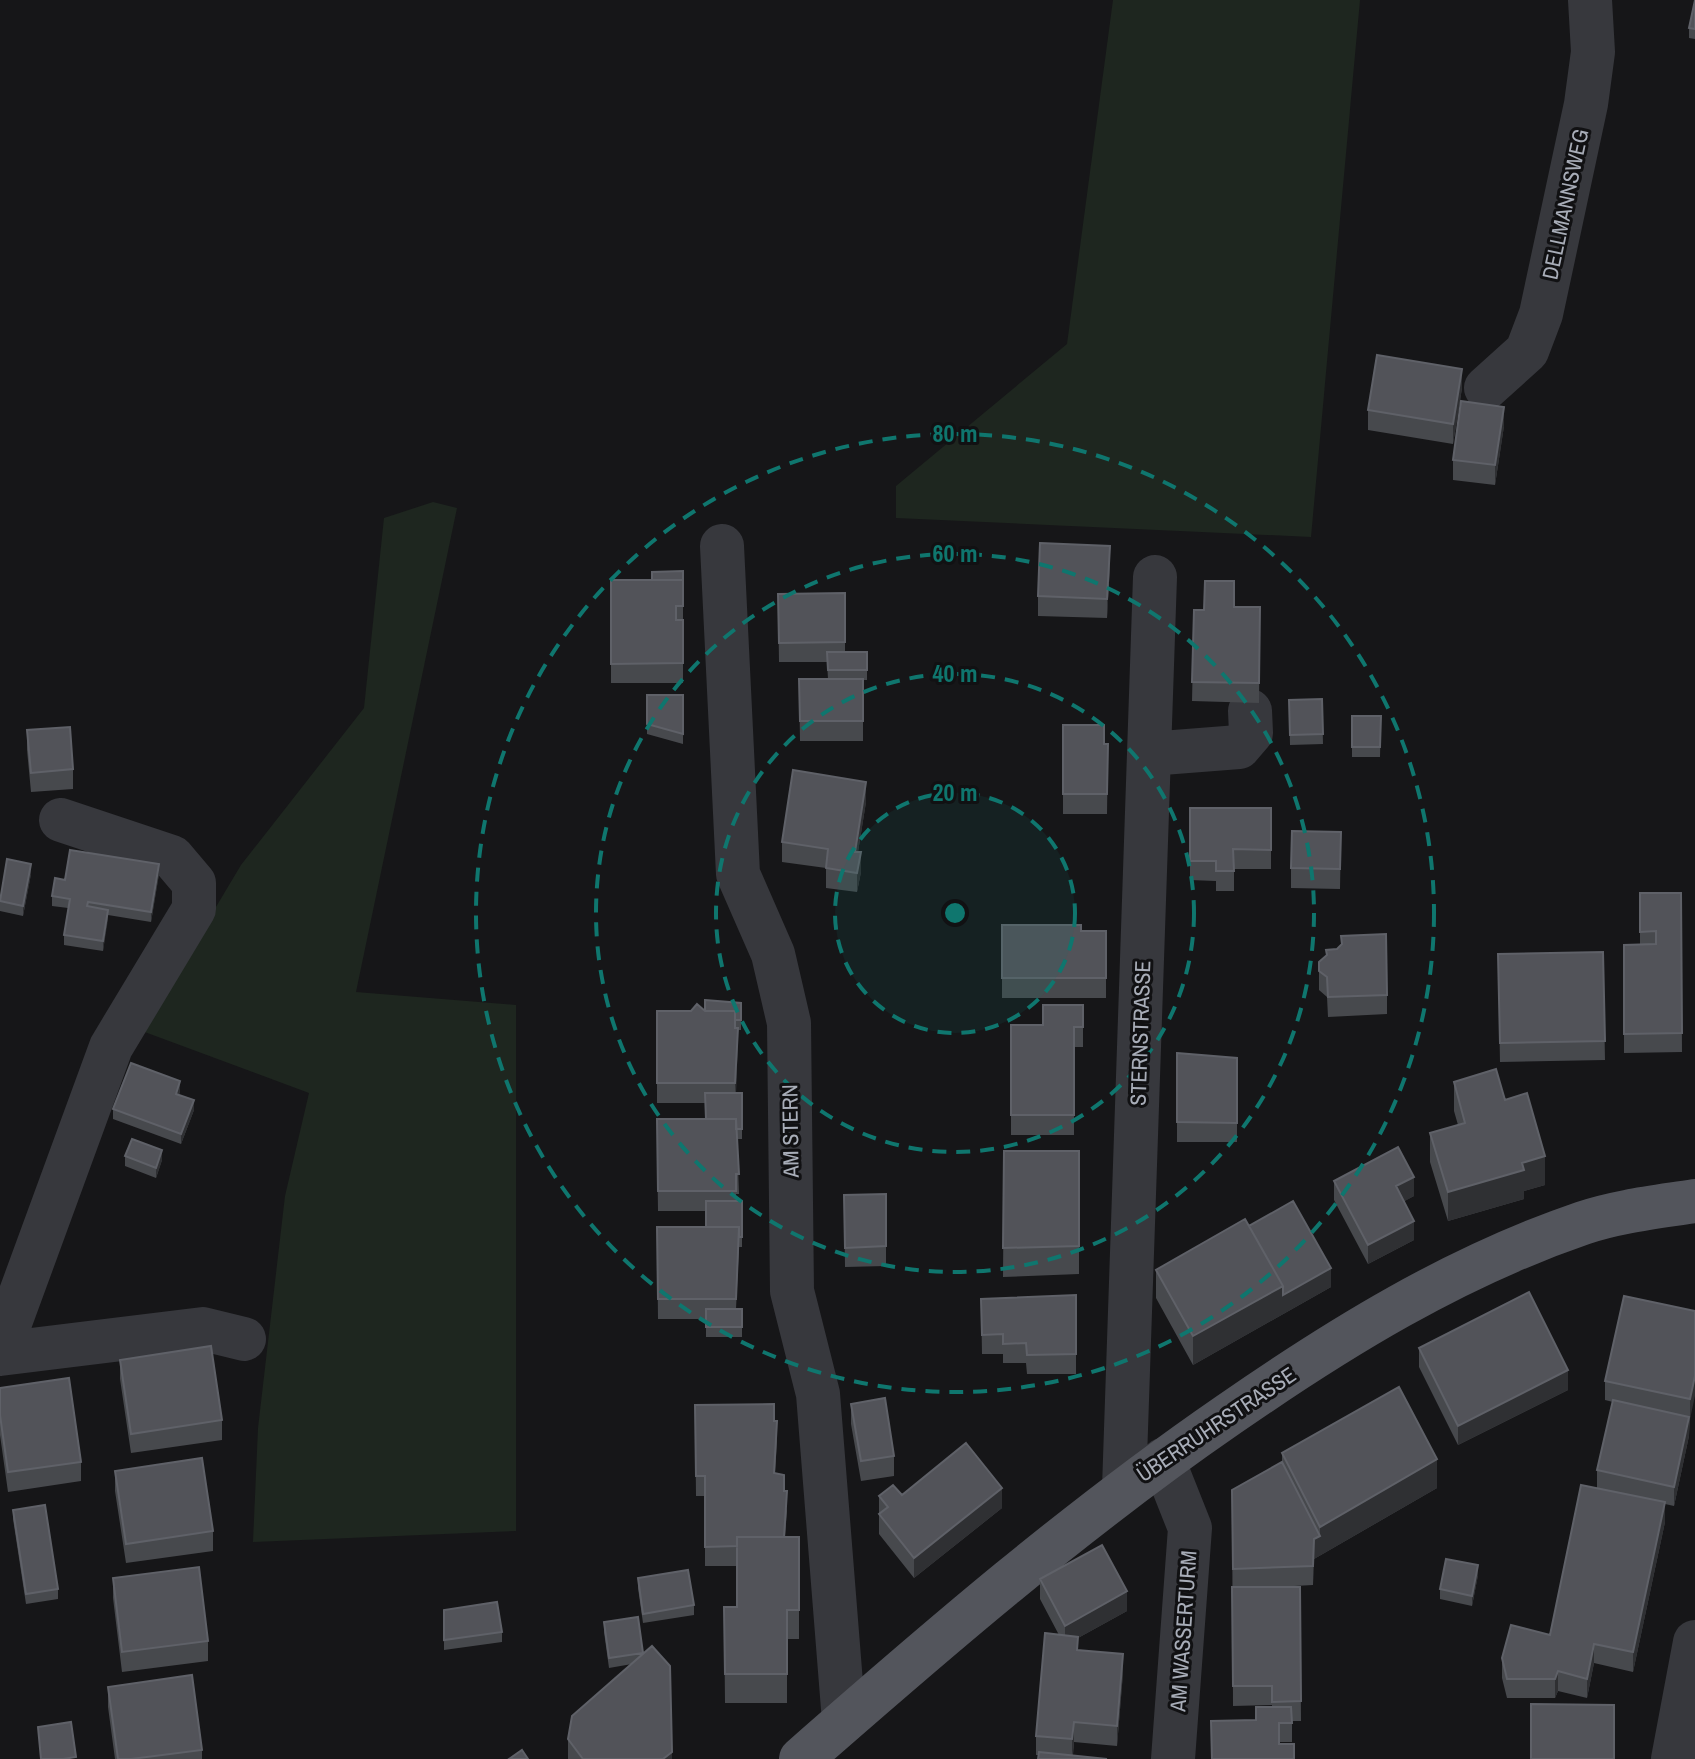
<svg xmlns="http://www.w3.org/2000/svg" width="1695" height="1759" font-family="'Archivo Narrow',sans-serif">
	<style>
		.green { fill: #1e261f }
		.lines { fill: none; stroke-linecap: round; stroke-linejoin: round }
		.minor { stroke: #37383d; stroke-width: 44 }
		.major { stroke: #53555c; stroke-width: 44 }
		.wall { fill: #47494d }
		.shaded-wall { fill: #2f3033 }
		.building { fill: #525359; stroke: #5f6168; stroke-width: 2 }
		.ring { fill: none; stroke: #0f766e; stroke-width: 4; stroke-dasharray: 14 10 }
		.labels { text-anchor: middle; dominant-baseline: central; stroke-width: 6; stroke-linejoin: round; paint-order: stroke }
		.street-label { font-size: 22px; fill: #a8adb8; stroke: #111113 }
		.centre { fill: #0f766e; stroke: #111113; stroke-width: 4 }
		.ring-label { font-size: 24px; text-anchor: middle; font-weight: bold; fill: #0f766e; stroke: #111113; stroke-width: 6; stroke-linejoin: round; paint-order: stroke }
	</style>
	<rect width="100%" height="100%" fill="#161618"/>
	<!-- green -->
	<path class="green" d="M1113,0H1360L1311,537L896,518V486L1067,344Z
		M433,502L457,508L356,992L516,1005V1531L253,1542L258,1428L285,1196L309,1093L142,1031L241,865L364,708L384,518Z"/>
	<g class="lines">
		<!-- minor -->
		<path class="minor" d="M1486,388L1527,351L1541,314L1586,104L1593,52L1590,0
			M722,546L738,874L773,954L789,1023L792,1291L818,1394L844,1721
			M1149,754L1239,747L1251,733L1250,711
			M0,1350L111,1047L194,909V883L172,857L61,820
			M0,1354L203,1329L244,1339
			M1163,1460L1190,1528L1173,1759
			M1124,1488L1155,577
			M1673,1759L1695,1642"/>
		<!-- major -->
		<path class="major" d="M801,1759C939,1638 1077,1519 1228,1415C1339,1338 1454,1267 1583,1223C1619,1211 1657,1207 1695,1201"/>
	</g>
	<!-- wall -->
	<path class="wall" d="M1695,0V39L1689,38V28Z
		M1462,388L1453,444L1368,430V410Z
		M1504,426L1495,485L1453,480V460Z
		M1110,565L1107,618L1038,616V596Z
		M683,571V683H611V580H652Z
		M845,593V652H867V680H863V741H800L799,679H828L827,662H779L778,594Z
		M1260,607L1259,703L1192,701L1194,610Z
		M647,695H683V744L647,734Z
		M1322,699L1323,744L1290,745L1289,700Z
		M1352,716H1381L1380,757H1352Z
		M1063,725L1104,744H1108L1107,814H1063Z
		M27,730L73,769V789L31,792L27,750Z
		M866,802L858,852L861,872L857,892L826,888V868L782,862V842Z
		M1190,808H1271V869H1234V891H1216V881L1190,880Z
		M1341,832L1340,889L1291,888V868Z
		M31,874L23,916L0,911V897Z
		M159,874L151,922L108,915L103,951L64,945V935L68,908L52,906V896L65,880Z
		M1640,893H1681L1682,1052L1624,1053V945L1640,944Z
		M1002,925L1081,931H1106V998H1002Z
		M1603,952L1605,1060L1500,1062L1498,954Z
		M1319,962L1387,995V1014L1328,1017L1327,997L1319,990Z
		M741,1003V1030H738L736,1093H742V1139H737L739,1194H736V1201L742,1237V1247H739L736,1309H742V1337H706V1319H658L657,1227H706V1211H658L657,1139L706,1119L705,1103H657V1011H705Z
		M1083,1005V1047H1074V1135H1011V1025H1043Z
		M1177,1053L1237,1058V1142H1177Z
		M1454,1082L1505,1100L1545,1185L1524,1191V1199L1448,1221L1430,1162V1133L1458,1125L1454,1111Z
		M180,1091L179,1095L194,1110L181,1144L113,1119V1109Z
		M1004,1151H1079V1274L1003,1277Z
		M125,1156L162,1160L156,1178L125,1166Z
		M1334,1181L1414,1196L1404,1201L1414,1240L1368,1264L1334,1200Z
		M886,1194V1266L845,1267L844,1195Z
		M1249,1226L1331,1287L1193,1365L1156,1298V1270Z
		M1076,1295V1374H1027L1026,1363H1003V1354H982L981,1299Z
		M1695,1311L1689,1436L1674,1506L1665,1504V1522L1633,1672L1594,1663L1587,1698L1558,1691L1555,1698H1507L1502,1678V1658L1550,1635L1597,1488V1470L1613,1402L1605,1400V1381Z
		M1419,1348L1568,1390L1458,1445L1419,1367Z
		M120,1360L222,1420V1440L131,1453L120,1379Z
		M1399,1387L1437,1459V1488L1314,1559L1313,1585L1276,1587H1300L1301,1721H1292V1742H1279V1744H1294V1759H1211V1721L1256,1720V1707H1272V1705L1233,1706L1232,1490L1282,1462V1453Z
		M0,1388L81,1462V1481L8,1492L0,1435Z
		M851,1404L894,1456V1476L861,1481L851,1424Z
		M695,1405L774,1421L777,1441L775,1474L784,1491L787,1511L785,1537H799V1639H787V1703H725L724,1607H737V1566H705V1496H696Z
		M115,1471L213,1531V1551L126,1563L115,1491Z
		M902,1495L1002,1508L914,1578L879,1534V1496Z
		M13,1510L58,1589V1599L26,1604L13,1519Z
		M1478,1575L1472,1606L1440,1599V1589Z
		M113,1578L208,1641V1661L122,1672L113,1598Z
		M638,1578L694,1605V1615L643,1623L638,1588Z
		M1040,1579L1127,1611L1078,1638V1650L1123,1673L1117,1746L1074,1742L1073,1755H1036V1736L1059,1635L1040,1599Z
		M444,1610L502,1632V1642L444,1650Z
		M638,1617L643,1654L672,1759H568V1739L632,1664L609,1668L604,1632V1622Z
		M108,1687L202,1750V1759H115L108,1707Z"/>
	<!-- shaded-wall -->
	<path class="shaded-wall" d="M1462,369V388L1453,444V424Z
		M1504,407V426L1495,485V465Z
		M1110,546V565L1107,618V599Z
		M866,782V802L855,871V852Z
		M861,852V872L857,892V873Z
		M31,864V874L23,916V906Z
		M159,864V874L151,922V912Z
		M108,910V920L103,951V941Z
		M738,1028V1048L735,1103V1083Z
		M180,1081V1091L176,1104V1094Z
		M194,1100V1110L181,1144V1134Z
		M162,1150V1160L156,1178V1168Z
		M1545,1156V1185L1524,1191V1199L1448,1221V1192L1522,1163Z
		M1414,1177V1196L1396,1206V1186Z
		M1414,1221V1240L1368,1264V1245Z
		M1331,1268V1287L1193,1365V1336L1283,1286Z
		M1568,1370V1390L1458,1445V1426Z
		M1695,1376V1396L1690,1419V1399Z
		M1689,1417V1436L1674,1506V1487Z
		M1437,1459V1488L1314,1559L1313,1585L1314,1539L1320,1536V1527Z
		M1002,1488V1508L914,1578V1558Z
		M1665,1502V1522L1633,1672V1652Z
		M1478,1565V1575L1472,1606V1596Z
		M1127,1591V1611L1078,1638L1077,1669L1065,1646V1626Z
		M1594,1644V1663L1587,1698V1679Z
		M1123,1654V1673L1117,1746V1726Z
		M1558,1671V1691L1555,1698V1679Z
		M1074,1722V1742L1072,1759V1739Z
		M672,1752V1759H663Z"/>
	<!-- building -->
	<path class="building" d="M1695,0V29L1689,28Z
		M1377,355L1462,369L1453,424L1368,410Z
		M1461,401L1504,407L1495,465L1453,460Z
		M1040,543L1110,546L1107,599L1038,596Z
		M683,571V580H652V572Z
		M611,580H683V606H676V620H683V663L611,664Z
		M1205,581H1234V607H1260L1259,683L1192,682L1194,610H1204Z
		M845,593V642L779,643L778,594Z
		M827,652H867V670H828Z
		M799,679H863V721H800Z
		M647,695H683V734L647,724Z
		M1322,699L1323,734L1290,735L1289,700Z
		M1352,716H1381L1380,747H1352Z
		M1063,725H1104V744H1108L1107,794H1063Z
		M70,727L73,769L31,773L27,730Z
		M793,770L866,782L855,852H861L857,873L826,868L828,849L782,842Z
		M1190,808H1271V850L1233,849L1234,871H1216V861H1190Z
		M1292,831L1341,832L1340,869L1291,868Z
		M70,850L159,864L151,912L88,902L87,906L108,910L103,941L64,935L70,899L52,896L55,878L65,880Z
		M7,859L31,864L23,906L0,901Z
		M1640,893H1681L1682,1033L1624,1034V945L1656,944V931L1640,932Z
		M1002,925H1081V931H1106V978H1002Z
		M1386,934L1387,995L1328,997L1327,977L1319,971V962L1327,955L1326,950L1337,949L1342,944L1341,936Z
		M1603,952L1605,1041L1500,1043L1498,954Z
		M705,1000L741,1003V1020H735V1011H705Z
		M697,1004L705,1011H735V1028H738L735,1083H657V1011H691Z
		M1043,1005H1083V1027H1074V1115H1011V1025H1043Z
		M1177,1053L1237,1058V1123L1177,1122Z
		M131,1063L180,1081L176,1094L194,1100L181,1134L113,1109Z
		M1496,1069L1505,1100L1527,1093L1545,1156L1522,1163L1524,1170L1448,1192L1430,1133L1465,1123L1454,1082Z
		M705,1093H742V1129H736V1119H706Z
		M657,1119H736L739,1174H736V1191H658Z
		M132,1139L162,1150L156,1168L125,1156Z
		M1398,1147L1414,1177L1396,1186L1414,1221L1368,1245L1334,1181Z
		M1004,1151H1079V1246L1003,1248Z
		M886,1194V1246L845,1248L844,1195Z
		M706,1201H742V1237H739V1227H706Z
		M1293,1201L1331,1268L1283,1295V1286L1249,1226Z
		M1245,1219L1283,1286L1193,1336L1156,1270Z
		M657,1227H739L736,1299H658Z
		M1529,1292L1568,1370L1458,1426L1419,1348Z
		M1076,1295V1354L1027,1355L1026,1343L1003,1344V1334L982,1335L981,1299Z
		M1624,1296L1695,1311V1376L1690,1399L1605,1381Z
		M706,1309H742V1327H706Z
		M211,1346L222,1420L131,1434L120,1360Z
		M69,1378L81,1462L8,1472L0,1415V1388Z
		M1399,1387L1437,1459L1320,1527L1282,1453Z
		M885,1398L894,1456L861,1461L851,1404Z
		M1613,1400L1689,1417L1674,1487L1597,1470Z
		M774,1404V1421H777L774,1473L784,1475V1491H787L784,1537H737V1546L705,1547V1476H696L695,1405Z
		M966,1443L1002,1488L914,1558L879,1514L888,1507L879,1496L893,1485L902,1495Z
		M202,1458L213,1531L126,1544L115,1471Z
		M1282,1462L1320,1536L1314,1539L1313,1566L1233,1569L1232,1490Z
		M1581,1485L1665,1502L1633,1652L1594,1644L1587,1679L1558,1671L1555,1679H1507L1502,1658L1511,1625L1550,1635Z
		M45,1505L58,1589L26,1594L13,1510Z
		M737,1537H799V1610H787V1674H725L724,1607H737Z
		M1102,1545L1127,1591L1065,1626L1040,1579Z
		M1446,1559L1478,1565L1472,1596L1440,1589Z
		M199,1567L208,1641L122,1652L113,1578Z
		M688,1570L694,1605L643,1614L638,1578Z
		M1232,1587H1300L1301,1701L1272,1702V1686H1233Z
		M497,1602L502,1632L444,1640V1610Z
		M638,1617L643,1653L609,1658L604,1622Z
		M1045,1633L1078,1637L1077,1650L1123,1654L1117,1726L1074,1722L1072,1739L1036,1736Z
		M652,1646L670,1666L672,1752L663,1759H583L568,1739L572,1716Z
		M192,1675L202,1750L131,1759H118L108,1687Z
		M1531,1704L1614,1705V1759H1531Z
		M1256,1707H1291L1292,1723H1279V1744H1294V1759H1212L1211,1721L1256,1720Z
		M71,1722L76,1757L63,1759H41L38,1727Z
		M522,1750L528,1759H509Z
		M1039,1752L1107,1759H1038Z"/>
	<!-- distance rings -->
	<circle cx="955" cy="913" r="120" fill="#0f766e" fill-opacity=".12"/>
	<g class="ring">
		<circle cx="955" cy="913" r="120"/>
		<circle cx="955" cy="913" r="239"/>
		<circle cx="955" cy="913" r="359"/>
		<circle cx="955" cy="913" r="479"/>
	</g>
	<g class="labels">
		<!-- street labels -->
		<g class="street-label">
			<text transform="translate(1565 204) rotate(-78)">DELLMANNSWEG</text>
			<text transform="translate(1140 1033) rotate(-88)">STERNSTRASSE</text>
			<text transform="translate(790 1131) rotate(-91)">AM STERN</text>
			<text transform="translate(1216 1424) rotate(-34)">ÜBERRUHRSTRASSE</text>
			<text transform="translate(1183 1631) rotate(-86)">AM WASSERTURM</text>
		</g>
	</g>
	<circle cx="955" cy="913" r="12" class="centre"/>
	<g class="ring-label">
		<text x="955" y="442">80 m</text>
		<text x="955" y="562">60 m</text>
		<text x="955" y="682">40 m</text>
		<text x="955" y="801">20 m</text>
	</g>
</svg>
